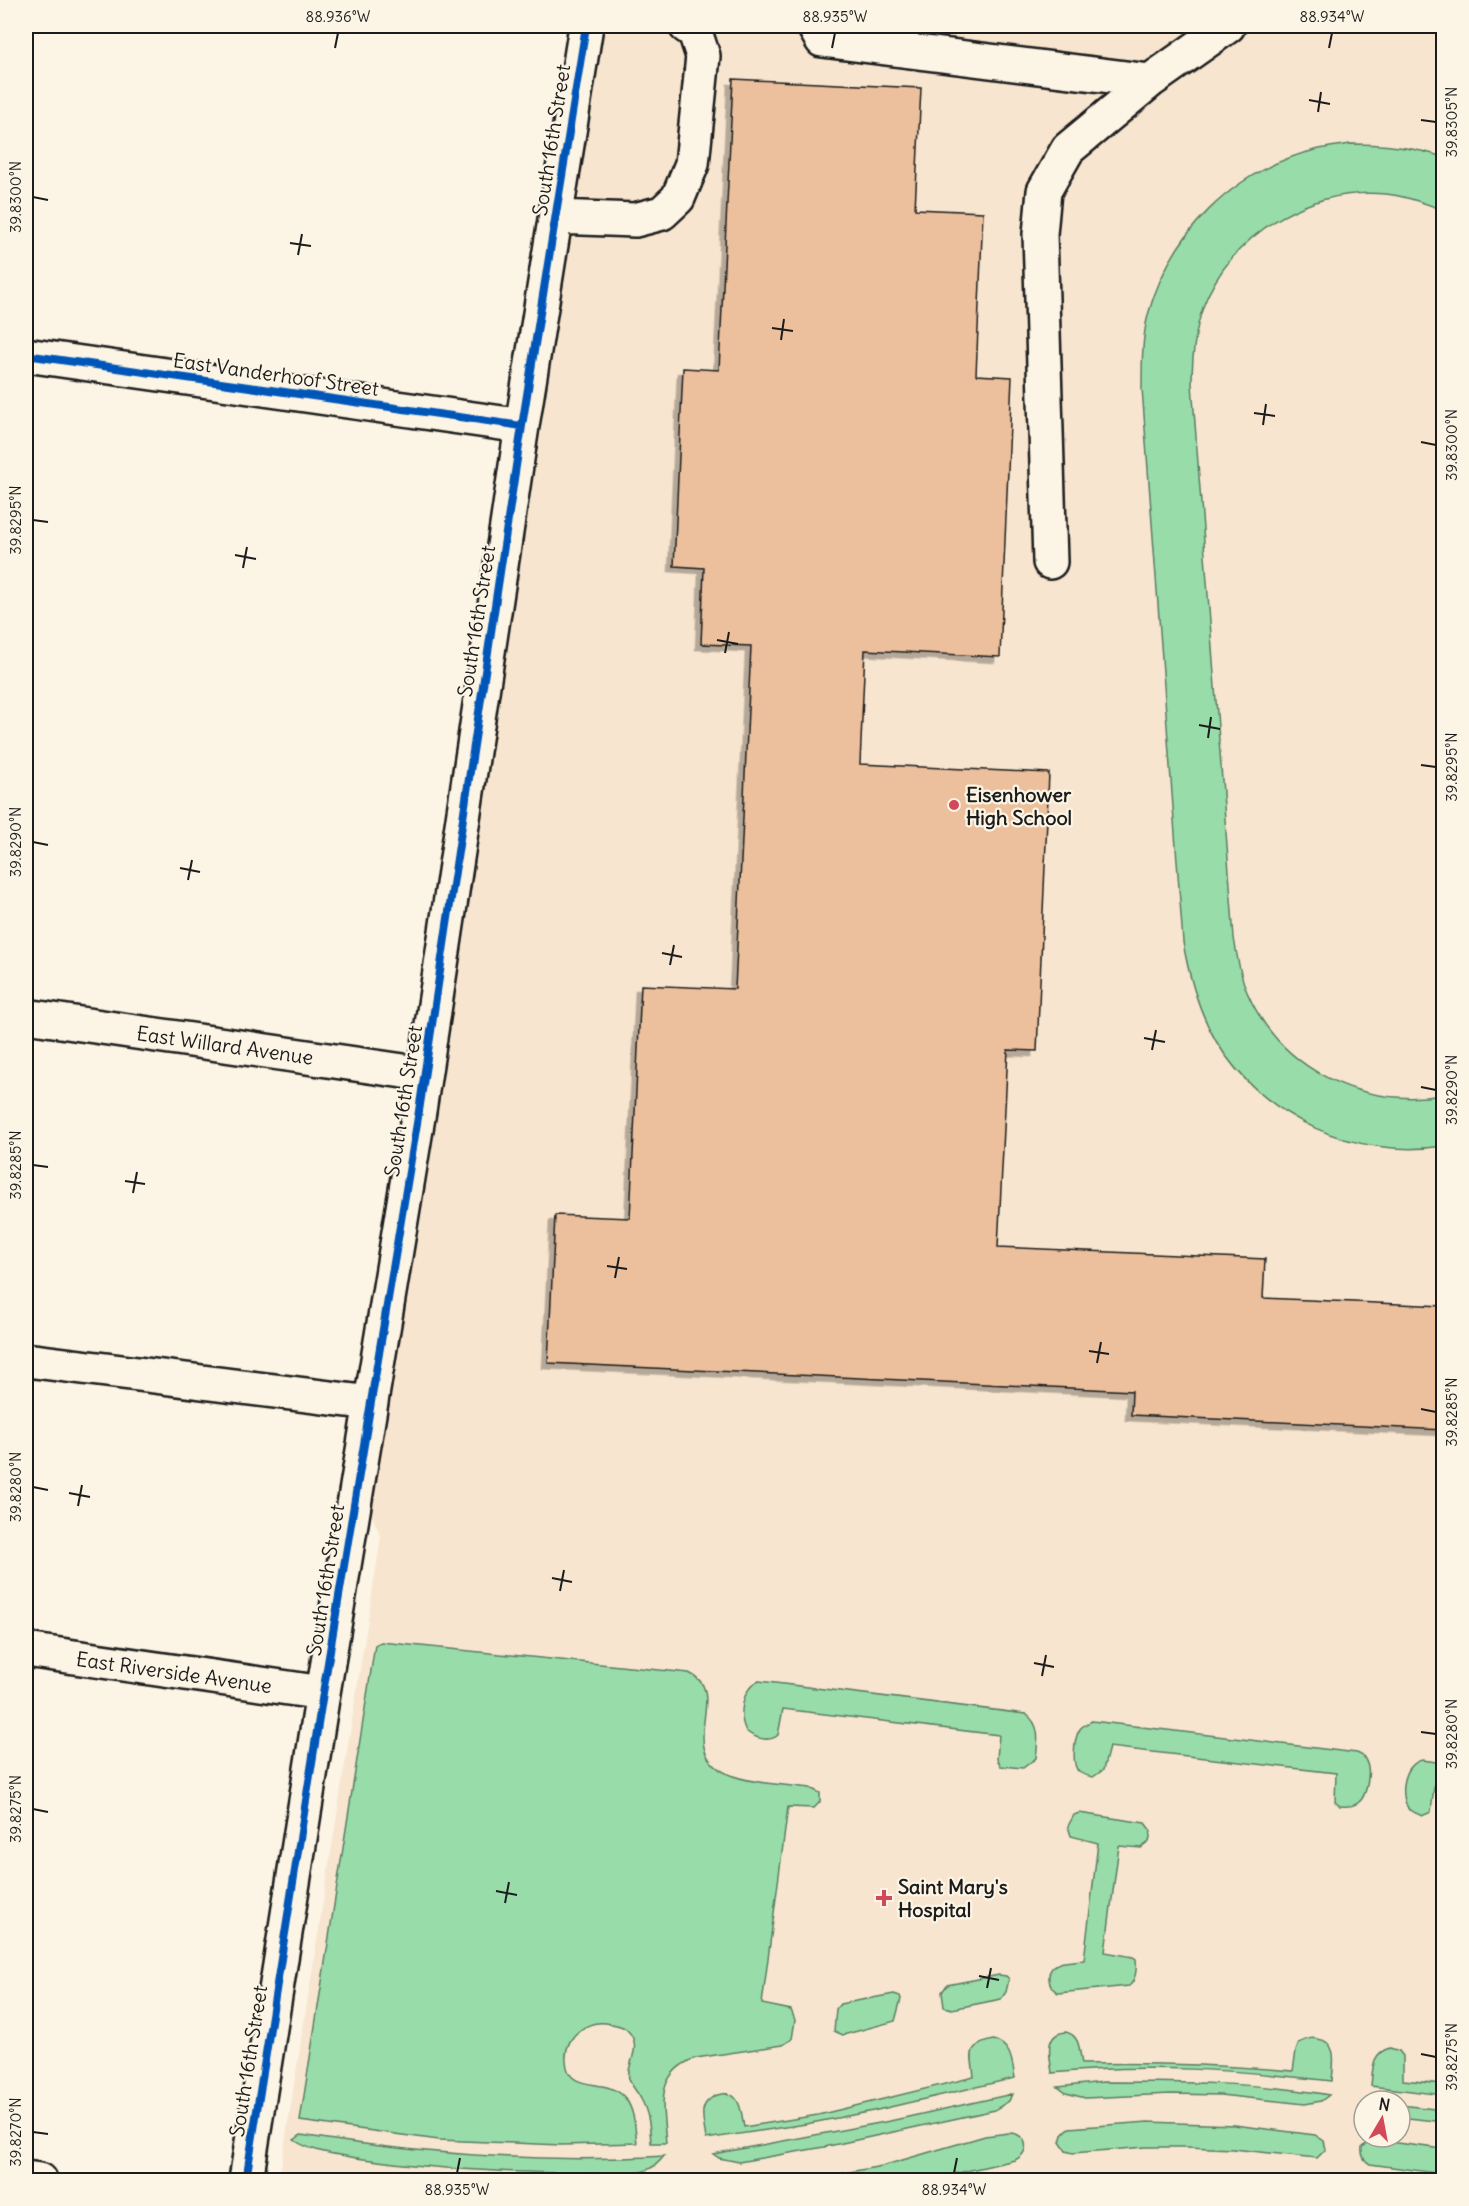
<svg xmlns="http://www.w3.org/2000/svg" width="1469" height="2206" font-family="Delius,sans-serif">
	<style>
		.built { fill: #f7e5cf; fill-rule: evenodd }
		.green { fill: #98dda9; stroke: #5a7c62; stroke-width: 1.5 }
		.building { fill: #ecc09c; stroke: #1c1c1c; stroke-width: 1.5; filter: url(#shadow) }
		.lines { fill: none; stroke-linecap: round; stroke-linejoin: round }
		.minor-casing { stroke: #1c1c1c; stroke-width: 38 }
		.minor { stroke: #fcf5e5; stroke-width: 33 }
		.cycleway-casing { stroke: #fcf5e5; stroke-width: 11 }
		.cycleway { stroke: #0057b8; stroke-width: 8 }
		.ticks { fill: none; stroke: #1c1c1c; stroke-width: 2 }
		.poi-dot { fill: #d1495b; stroke: #fcf5e5; stroke-width: 2 }
		.labels { text-anchor: middle; dominant-baseline: central; stroke-width: 4.5; stroke-linejoin: round; paint-order: stroke }
		.street-label { font-size: 20px; fill: #1c1c1c; stroke: #fcf5e5 }
		.poi-label { font-size: 20px; font-weight: bold; fill: #1c1c1c; stroke: #fcf5e5; text-anchor: start }
		.neatline { fill: none; stroke: #1c1c1c; stroke-width: 2 }
		.ticks-label { font-size: 15px; text-anchor: middle; fill: #1c1c1c }
	</style>
	<defs>
		<filter id="shadow"><feDropShadow dx="-5.5" dy="5.5" stdDeviation="0" flood-color="#0004"/></filter>
	</defs>
	<rect width="100%" height="100%" fill="#fcf5e5"/>
	<filter id="ink" filterUnits="userSpaceOnUse"><feTurbulence type="fractalNoise" baseFrequency=".0167" numOctaves="2"/><feDisplacementMap in="SourceGraphic" scale="12" xChannelSelector="R" yChannelSelector="G"/><feConvolveMatrix kernelMatrix="1 2 1 2 8 2 1 2 1" color-interpolation-filters="sRGB"/></filter>
	<g filter="url(#ink)">
		<!-- built -->
		<path class="built" d="M586,26H1443V2180H279L381,1537L358,1482ZM1364,2101H1400V2137H1364Z"/>
		<!-- green -->
		<path class="green" d="M1351,144C1383,144 1413,147 1443,157V210C1425,203 1406,196 1386,194C1313,187 1240,229 1208,295C1195,323 1192,354 1192,384L1234,938C1237,957 1240,975 1247,992C1281,1070 1361,1108 1443,1095V1146C1356,1160 1262,1118 1216,1041C1198,1010 1189,977 1183,942L1142,388C1142,363 1142,339 1148,315C1170,234 1233,170 1315,150C1327,147 1339,146 1351,144Z
			M381,1642L689,1673C732,1692 673,1748 728,1774C748,1783 787,1785 810,1788L820,1793V1802L814,1808L788,1807L762,2004L791,2010L795,2020L792,2039L783,2045L696,2058C654,2073 663,2106 666,2143H651C650,2128 649,2113 641,2099C638,2092 631,2086 629,2079C625,2066 644,2047 628,2031C624,2026 617,2025 611,2024C587,2018 564,2037 566,2061C568,2096 608,2075 626,2099C635,2112 635,2129 637,2143L561,2145L439,2140L300,2121L375,1645Z
			M759,1681L1026,1714C1041,1725 1038,1741 1036,1758L1023,1768L1001,1766L997,1759L999,1735L783,1709L778,1735C769,1743 754,1738 746,1731C738,1716 742,1688 759,1681Z
			M1092,1721L1357,1753L1363,1756C1370,1766 1369,1774 1367,1785C1364,1801 1357,1808 1340,1806L1335,1802L1336,1773L1109,1747L1103,1770L1093,1777C1088,1776 1083,1775 1079,1772C1071,1765 1074,1738 1080,1729C1083,1725 1088,1723 1092,1721Z
			M1422,1760L1444,1763L1443,1778H1435L1431,1812L1422,1816L1409,1810C1399,1795 1403,1765 1422,1760Z
			M1079,1813L1145,1823L1151,1831L1149,1842L1141,1848L1119,1846L1105,1952L1133,1957L1136,1959C1137,1967 1136,1981 1129,1986L1058,1993C1046,1986 1045,1967 1060,1963C1068,1961 1076,1961 1084,1960L1098,1843L1071,1836L1068,1826L1074,1815Z
			M999,1975L1006,1976L1009,1979L1006,1992L1001,1999L952,2009L944,2007L942,1992L947,1985Z
			M894,1994L900,1996L901,1999L895,2021L843,2035L834,2031L836,2009L840,2004Z
			M1066,2032C1081,2036 1079,2051 1082,2064C1153,2062 1222,2065 1293,2071L1296,2051L1299,2043C1305,2040 1311,2037 1318,2039C1339,2042 1333,2065 1332,2081C1236,2070 1148,2063 1052,2073C1050,2056 1043,2034 1066,2032Z
			M993,2040C1012,2045 1012,2062 1015,2078L873,2111L806,2124L706,2139C705,2130 702,2120 703,2111C704,2097 727,2087 736,2099C742,2106 742,2118 744,2127L818,2115L974,2077C972,2054 965,2046 993,2040Z
			M1390,2048L1399,2051L1403,2056V2080L1443,2084V2095L1371,2086C1373,2069 1371,2053 1390,2048Z
			M1103,2082C1179,2082 1254,2082 1329,2095L1321,2101L1305,2104L1220,2095L1171,2094L1085,2098L1066,2093L1058,2087Z
			M1012,2094L1009,2101L995,2110L824,2147L739,2162L719,2158L713,2154L890,2121Z
			M1400,2105L1443,2110V2122L1400,2117Z
			M1148,2122L1234,2125L1315,2135L1324,2141L1326,2149L1317,2158L1233,2149L1187,2147H1146L1073,2153L1066,2151L1060,2142L1062,2135L1069,2128Z
			M1009,2133C1027,2133 1032,2152 1015,2160L927,2180H806L882,2166L985,2136Z
			M301,2135C421,2154 542,2164 664,2156C654,2169 645,2172 629,2174C540,2173 452,2172 364,2159C341,2155 313,2153 294,2140Z
			M1373,2140L1443,2149V2174L1370,2164C1363,2160 1361,2155 1362,2147Z"/>
		<!-- building -->
		<path class="building" d="M733,79L921,88L915,209L983,212L976,375L1012,377L1000,657L865,650L860,764L1049,773L1037,1051L1008,1050L998,1247L1265,1259L1263,1298L1444,1306V1430L1131,1415L1132,1391L548,1363L555,1215L630,1218L641,985L735,989L751,646L701,644L704,568L674,566L683,368L719,370Z"/>
		<g class="lines">
			<defs>
				<path id="minor" d="M814,26L822,40L1150,81
					M556,217L635,220L662,213L678,198L692,164L703,56L695,32L686,26
					M26,355L522,426
					M1050,562L1040,234L1044,191L1068,149L1150,81L1228,26
					M26,1016L424,1074
					M26,1360L371,1403
					M26,1650L323,1693
					M26,2178L40,2180
					M246,2180L323,1693L419,1111L522,426L586,26"/>
			</defs>
			<!-- minor casing -->
			<use href="#minor" class="minor-casing"/>
			<!-- minor -->
			<use href="#minor" class="minor"/>
			<defs>
				<path id="cycleway" d="M26,355L522,426
					M246,2180L323,1693L419,1111L522,426L586,26"/>
			</defs>
			<!-- cycleway casing -->
			<use href="#cycleway" class="cycleway-casing"/>
			<!-- cycleway -->
			<use href="#cycleway" class="cycleway"/>
		</g>
	</g>
	<!-- ticks -->
	<path class="ticks" d="M335,48L338,33M832,48L835,33M1329,48L1332,33M1309,100L1330,104M1318,112L1321,92M1421,120L1436,122M33,197L48,200M290,243L311,246M298,255L302,234M772,328L793,331M781,340L784,319M1254,413L1275,416M1263,425L1266,404M1421,442L1436,445M33,520L48,522M235,555L256,559M243,568L247,547M717,640L738,644M725,653L729,632M1199,725L1220,729M1208,738L1211,717M1421,765L1436,767M33,842L48,845M180,868L200,872M188,880L192,860M662,953L682,957M670,965L674,945M1144,1038L1165,1042M1152,1050L1156,1030M1421,1087L1436,1090M33,1165L48,1167M125,1181L145,1184M133,1193L137,1172M607,1266L627,1269M615,1278L619,1257M1089,1351L1109,1354M1097,1363L1101,1342M1421,1409L1436,1412M33,1487L48,1490M69,1493L90,1497M78,1506L82,1485M552,1578L572,1582M560,1591L564,1570M1034,1663L1054,1667M1042,1676L1046,1655M1421,1732L1436,1734M33,1809L48,1812M496,1891L517,1895M505,1903L509,1882M979,1976L999,1980M987,1988L991,1968M1421,2054L1436,2057M33,2132L48,2134M457,2173L460,2158M954,2173L957,2158"/>
	<!-- markers -->
	<g class="poi-dot">
		<circle cx="954" cy="805" r="6"/>
		<path d="M881 1889h6v6h6v6h-6v6h-6v-6h-6v-6h6z"/>
	</g>
	<g class="labels">
		<!-- street labels -->
		<g class="street-label">
			<text transform="translate(551 140) rotate(-81)">South 16th Street</text>
			<text transform="translate(276 374) rotate(8)">East Vanderhoof Street</text>
			<text transform="translate(476 621) rotate(-81)">South 16th Street</text>
			<text transform="translate(225 1045) rotate(8)">East Willard Avenue</text>
			<text transform="translate(403 1101) rotate(-81)">South 16th Street</text>
			<text transform="translate(325 1580) rotate(-81)">South 16th Street</text>
			<text transform="translate(174 1672) rotate(8)">East Riverside Avenue</text>
			<text transform="translate(248 2061) rotate(-81)">South 16th Street</text>
		</g>
		<!-- poi labels -->
		<g class="poi-label">
			<text x="966" y="794">Eisenhower<tspan x="966" dy="23">High School</tspan></text>
			<text x="898" y="1886">Saint Mary's<tspan x="898" dy="23">Hospital</tspan></text>
		</g>
	</g>
	<!-- margin -->
	<rect width="1469" height="2206" fill="none" stroke="#fcf5e5" stroke-width="66"/>
	<!-- north arrow -->
	<g transform="translate(1382 2119) rotate(10)"><circle r="28" fill="#fcf5e5" stroke="#a29e95" stroke-width="1.5"/>
	<path d="M0-4.5L10 22L0 15L-10 22Z" fill="#d1495b"/>
	<text y="-9" font-size="16" font-weight="bold" text-anchor="middle" fill="#1c1c1c">N</text>
	</g>
	<rect x="33" y="33" width="1403" height="2140" class="neatline"/>
	<g class="ticks-label">
		<text x="338" y="22">88.936°W</text>
		<text x="835" y="22">88.935°W</text>
		<text x="1332" y="22">88.934°W</text>
		<text transform="translate(1452 122) rotate(-90)" y="5">39.8305°N</text>
		<text transform="translate(16 197) rotate(-90)" y="5">39.8300°N</text>
		<text transform="translate(1452 445) rotate(-90)" y="5">39.8300°N</text>
		<text transform="translate(16 520) rotate(-90)" y="5">39.8295°N</text>
		<text transform="translate(1452 767) rotate(-90)" y="5">39.8295°N</text>
		<text transform="translate(16 842) rotate(-90)" y="5">39.8290°N</text>
		<text transform="translate(1452 1090) rotate(-90)" y="5">39.8290°N</text>
		<text transform="translate(16 1165) rotate(-90)" y="5">39.8285°N</text>
		<text transform="translate(1452 1412) rotate(-90)" y="5">39.8285°N</text>
		<text transform="translate(16 1487) rotate(-90)" y="5">39.8280°N</text>
		<text transform="translate(1452 1734) rotate(-90)" y="5">39.8280°N</text>
		<text transform="translate(16 1809) rotate(-90)" y="5">39.8275°N</text>
		<text transform="translate(1452 2057) rotate(-90)" y="5">39.8275°N</text>
		<text transform="translate(16 2132) rotate(-90)" y="5">39.8270°N</text>
		<text x="457" y="2195">88.935°W</text>
		<text x="954" y="2195">88.934°W</text>
	</g>
</svg>
